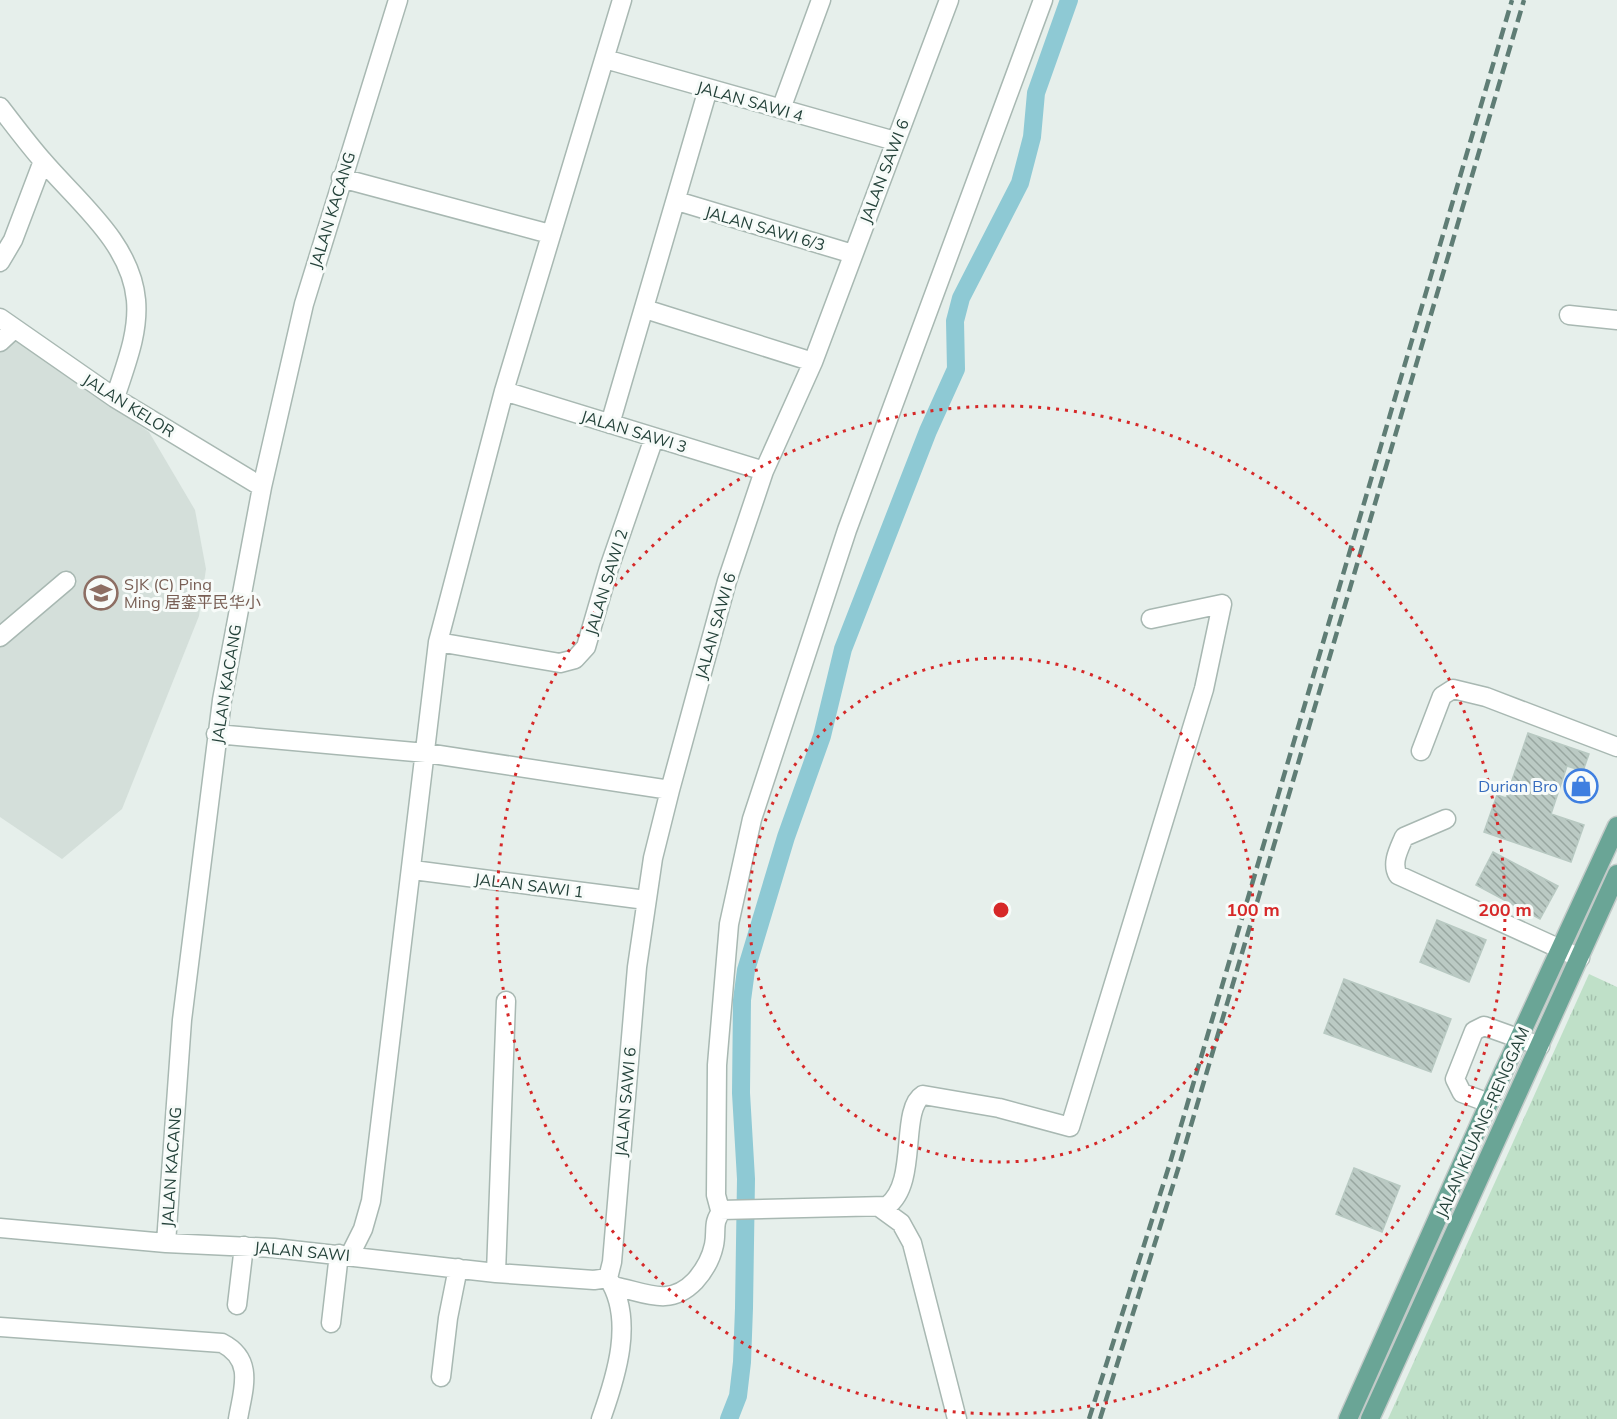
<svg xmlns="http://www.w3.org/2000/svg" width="1617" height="1419" font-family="Mulish,'Noto Sans SC',sans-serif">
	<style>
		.built { fill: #d4dfda }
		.grass { fill: url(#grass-tufts) }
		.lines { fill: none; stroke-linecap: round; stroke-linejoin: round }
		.canal { stroke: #8ec9d4; stroke-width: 18 }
		.building { fill: url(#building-back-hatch); stroke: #b8c9c2; stroke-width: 1.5 }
		.minor-casing { stroke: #a8b8b2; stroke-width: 21 }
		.major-casing { stroke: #c2cac8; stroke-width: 21 }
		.minor { stroke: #fff; stroke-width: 18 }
		.major { stroke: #6aa596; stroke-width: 18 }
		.rail { stroke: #5f7d75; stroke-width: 4.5; stroke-dasharray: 12 6; stroke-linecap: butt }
		.ring { fill: none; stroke: #d62828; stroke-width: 3; stroke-dasharray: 3 6 }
		.labels { text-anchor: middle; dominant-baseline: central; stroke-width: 6; stroke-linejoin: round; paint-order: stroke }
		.street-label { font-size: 16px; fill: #24423a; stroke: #f7fbf9 }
		.education-label { font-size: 16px; fill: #785e54; stroke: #f7fbf9; text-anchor: start }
		.shop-label { font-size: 16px; fill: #366cbe; stroke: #f7fbf9; text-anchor: end }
		.centre { fill: #d62828; stroke: #f7fbf9; stroke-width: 3 }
		.ring-label { font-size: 18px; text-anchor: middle; font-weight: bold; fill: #d62828; stroke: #f7fbf9; stroke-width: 6; stroke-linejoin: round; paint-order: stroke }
	</style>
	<defs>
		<pattern id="grass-tufts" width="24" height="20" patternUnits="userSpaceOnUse" patternTransform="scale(1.5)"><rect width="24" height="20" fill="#bfe0c8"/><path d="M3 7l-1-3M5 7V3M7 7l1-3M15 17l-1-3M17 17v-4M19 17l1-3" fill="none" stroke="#a4c1ad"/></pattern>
		<pattern id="building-back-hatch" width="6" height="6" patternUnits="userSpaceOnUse" patternTransform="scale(1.5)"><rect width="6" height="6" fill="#bbcac4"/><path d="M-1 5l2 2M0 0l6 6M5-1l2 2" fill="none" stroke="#98a6a0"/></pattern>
	</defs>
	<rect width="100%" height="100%" fill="#e6efeb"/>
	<!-- built -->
	<path class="built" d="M0,329L149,432L195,510L206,569L199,616L122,809L62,859L0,817Z"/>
	<!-- grass -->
	<path class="grass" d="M1589,974L1617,987V1419H1388Z"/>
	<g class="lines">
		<!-- canal -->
		<path class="canal" d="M729,1419L738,1396L742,1362L744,1308L746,1179L741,1093L742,1000L746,970L786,837L822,736L843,649L928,431L956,369L955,321L961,298L1020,183L1032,137L1036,93L1069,0"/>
	</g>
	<!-- building -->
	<path class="building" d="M1528,733L1589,754L1583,771L1567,766L1551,814L1584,825L1571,862L1484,832L1497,795L1506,798Z
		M1493,852L1558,886L1540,919L1476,885Z
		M1437,920L1486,940L1469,982L1420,962Z
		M1344,979L1451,1019L1431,1072L1324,1033Z
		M1354,1168L1400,1186L1382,1232L1336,1214Z"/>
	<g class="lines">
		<defs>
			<path id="minor" d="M1043,0L847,530L752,819L729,924L717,1065L716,1195L720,1210L887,1206C919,1183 899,1110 923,1095L999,1108L1070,1127L1204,689L1222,604L1151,619
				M605,59L895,141
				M0,107C14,125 28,144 43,161C78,202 131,243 136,300C139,334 125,366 115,398
				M781,109L821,0
				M341,178L550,234
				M677,201L853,254
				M0,262L13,240L43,161
				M645,309L813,362
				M1569,315L1617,320
				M0,318L115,398L262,487
				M0,342L14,329
				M504,391L764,471
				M610,424L708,89
				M0,637L66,581
				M438,642L560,663L575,659L586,647L609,568L654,438
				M216,734L426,753L670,790
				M1421,751L1442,696L1453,689L1486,697L1617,747
				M1446,819L1404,837C1399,849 1391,863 1398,875L1580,958
				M413,870L646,900
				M1489,1103L1462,1093L1455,1079L1474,1031L1484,1026L1540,1046
				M879,1207L901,1223L912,1243L957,1419
				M0,1228L166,1243L274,1248L496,1273L594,1280L608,1278L612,1262L637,967L653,858L670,790L727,581L764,471L813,362L949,0
				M166,1243L182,1020L222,700L262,487L304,304L398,0
				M350,1255L363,1229L371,1201L438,642L504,391L622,0
				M496,1273L506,1001
				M613,1286C645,1292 669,1308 695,1281C704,1271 711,1259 714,1245C717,1231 712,1222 722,1211
				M237,1305L244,1246
				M331,1323L339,1254
				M0,1327L222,1343C255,1360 243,1389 238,1419
				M441,1377L448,1318L458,1268
				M601,1419C616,1377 635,1319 608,1278"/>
			<path id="major" d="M1348,1419L1489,1103L1617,826
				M1370,1419L1617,874"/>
		</defs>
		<!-- minor casing -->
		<use href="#minor" class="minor-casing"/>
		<!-- major casing -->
		<use href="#major" class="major-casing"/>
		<!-- minor -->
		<use href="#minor" class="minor"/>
		<!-- major -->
		<use href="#major" class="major"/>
		<!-- rail -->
		<path class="rail" d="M1089,1419L1170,1163L1512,0
			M1100,1419L1179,1166L1524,0"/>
	</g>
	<!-- distance rings -->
	<g class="ring">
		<circle cx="1001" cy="910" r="252"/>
		<circle cx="1001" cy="910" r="504"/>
	</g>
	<!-- icons -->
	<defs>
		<symbol id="school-ring" viewBox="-11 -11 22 22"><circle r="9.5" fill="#f7fbf9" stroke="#8d6e63" stroke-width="1.5"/><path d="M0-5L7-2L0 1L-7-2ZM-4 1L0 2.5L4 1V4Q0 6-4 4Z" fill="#8d6e63"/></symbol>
		<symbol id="shop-ring" viewBox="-11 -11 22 22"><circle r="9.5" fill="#f7fbf9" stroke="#3f7fe0" stroke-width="1.5"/><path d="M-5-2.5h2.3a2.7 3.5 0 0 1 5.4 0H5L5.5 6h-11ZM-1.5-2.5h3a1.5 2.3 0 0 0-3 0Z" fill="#3f7fe0"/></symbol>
	</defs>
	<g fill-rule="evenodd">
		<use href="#school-ring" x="82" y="574" width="38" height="38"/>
		<use href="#shop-ring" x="1562" y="767" width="38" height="38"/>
	</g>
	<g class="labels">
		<!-- street labels -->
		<g class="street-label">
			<text transform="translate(750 101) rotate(16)">JALAN SAWI 4</text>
			<text transform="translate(884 171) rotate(-69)">JALAN SAWI 6</text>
			<text transform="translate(332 210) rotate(-73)">JALAN KACANG</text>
			<text transform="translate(765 228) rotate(16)">JALAN SAWI 6/3</text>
			<text transform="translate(129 405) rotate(32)">JALAN KELOR</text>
			<text transform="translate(634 431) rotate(17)">JALAN SAWI 3</text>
			<text transform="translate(606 582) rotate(-73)">JALAN SAWI 2</text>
			<text transform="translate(715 626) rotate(-74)">JALAN SAWI 6</text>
			<text transform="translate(226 684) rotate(-81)">JALAN KACANG</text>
			<text transform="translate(529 885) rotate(7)">JALAN SAWI 1</text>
			<text transform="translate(625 1102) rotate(-85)">JALAN SAWI 6</text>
			<text transform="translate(1482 1122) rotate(-66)">JALAN KLUANG-RENGGAM</text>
			<text transform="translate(171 1167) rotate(-86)">JALAN KACANG</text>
			<text transform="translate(302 1251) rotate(5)">JALAN SAWI</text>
		</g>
		<!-- education labels -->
		<g class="education-label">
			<text x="124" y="584">SJK (C) Ping<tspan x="124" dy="18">Ming 居銮平民华小</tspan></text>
		</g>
		<!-- shop labels -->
		<g class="shop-label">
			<text x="1558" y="786">Durian Bro</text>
		</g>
	</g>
	<circle cx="1001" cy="910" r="9" class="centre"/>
	<g class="ring-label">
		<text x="1253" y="916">100 m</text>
		<text x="1505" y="916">200 m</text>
	</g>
</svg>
